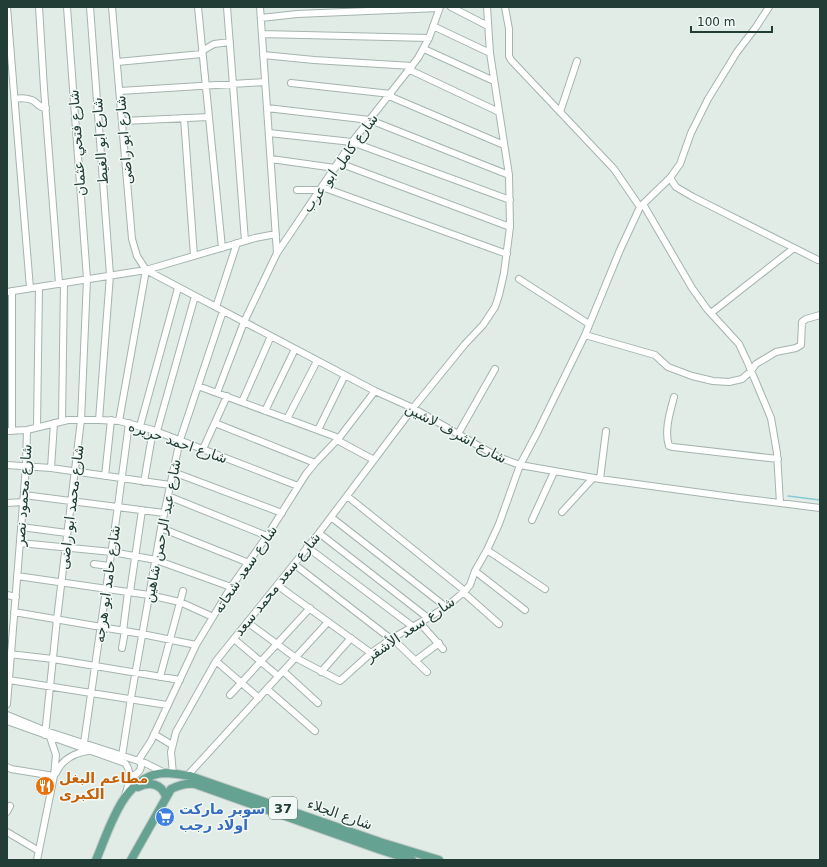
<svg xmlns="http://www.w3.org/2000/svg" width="827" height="867" font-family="'DejaVu Sans',Vazirmatn,sans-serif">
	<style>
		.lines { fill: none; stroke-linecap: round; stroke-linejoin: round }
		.stream { stroke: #89c9d2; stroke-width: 1.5 }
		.minor-casing { stroke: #a4b4ae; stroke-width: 8 }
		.major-casing { stroke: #c1c9c6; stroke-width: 10 }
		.minor { stroke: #fff; stroke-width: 6 }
		.major { stroke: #66a291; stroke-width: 8 }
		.labels { text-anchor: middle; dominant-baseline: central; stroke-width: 3; stroke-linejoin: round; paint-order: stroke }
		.shield { fill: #f2f8f5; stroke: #60756f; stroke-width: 1 }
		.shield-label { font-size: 13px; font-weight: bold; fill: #213d35 }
		.street-label { font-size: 14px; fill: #213d35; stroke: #f2f8f5 }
		.food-label { font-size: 14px; font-weight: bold; fill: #c56008; stroke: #f2f8f5; text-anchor: start }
		.shop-label { font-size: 14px; font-weight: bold; fill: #366cbe; stroke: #f2f8f5; text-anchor: start }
	</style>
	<rect width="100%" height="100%" fill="#e1ece7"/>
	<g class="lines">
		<!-- stream -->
		<path class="stream" d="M788,496L820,500"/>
		<defs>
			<path id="minor" d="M7,7L30,288
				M39,7L44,89L59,283
				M90,7L110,275L99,420
				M112,7L132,239L137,256L146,270L375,391L413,408L498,457L520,465L600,479L739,498L820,508
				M198,7L222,248
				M227,7L245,241
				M260,7L277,253
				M451,7L488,26
				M505,7L509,29V56L511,60L614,169L640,207
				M261,18L297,14L439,8
				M433,26L490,53
				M262,34L429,38
				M424,49L494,81
				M202,51L214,44L230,42
				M263,55L314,60L412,66
				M117,62L202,54
				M410,70L499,112
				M291,83L391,94
				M120,91L265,82
				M389,96L504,145
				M15,99C20,98 26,98 32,100C38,103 39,108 46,108
				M267,108L370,120L509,175
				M560,112L577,61
				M184,118L194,256
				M123,121L209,117
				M269,133L352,142L510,200
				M271,159L335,168
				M339,163L510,227
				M670,178L676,187L693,197L818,260
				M322,187L507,254
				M297,190H320
				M643,204L692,288L707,309L739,344L747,361L771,418L777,453L780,503
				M519,279L589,324
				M7,292L146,270L255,238L276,234
				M216,307L237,243
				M711,313L794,248
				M585,335L655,355L668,367L692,376L713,381L729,382L742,379L751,371L756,364L776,352L796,348L801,345L802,322L806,319L820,315
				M198,386L339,438
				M217,393L244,322L277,253L352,142L418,58L429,38L440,7
				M674,397C670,412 664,431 669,446L673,447L778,459
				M242,402L271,336
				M265,411L295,349
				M287,419L317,361
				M62,421L64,283
				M119,421L146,270
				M215,423L315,463
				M140,426L178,288
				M37,427L39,287
				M318,430L345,375
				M7,431L27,430L68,420H99L119,421L153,430L298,486
				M12,431V291
				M157,431L195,296
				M458,434L495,369
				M337,440L374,460
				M203,449L227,396
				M7,465L51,468L170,485
				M51,468L54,423
				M173,472L282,513
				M105,476L111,420
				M600,479L606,431
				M144,482L153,430
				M24,495L164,513
				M168,496L267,536
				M347,496L465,591
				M7,503L23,502
				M562,512L593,478
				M331,517L446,607
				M532,520L554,472
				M21,527L67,533
				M161,528L249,563
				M319,533L428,618
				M20,543L112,552L156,560L231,587
				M307,547L412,626
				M487,550L545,589
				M94,564L109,566
				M294,564L391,639
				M475,571L525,610
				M17,576L149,595L180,602L213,617
				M277,585L371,653
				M130,592L142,510
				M463,592L499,624
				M7,595L16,597
				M14,612L142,634L196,645
				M247,622L296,658L340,681L371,653L391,639L428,618L446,607L465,591L470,585L475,571L487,550L499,524L520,465L537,433L585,335L620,250L640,207L670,178L680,164L691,133L708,99L737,52L756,27L769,7
				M420,623L443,649
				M123,631L128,592
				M392,638L427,672
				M234,639L278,676
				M122,648L125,631
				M9,654L53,659L180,680
				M216,661L259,698
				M415,661L439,643
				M283,671L318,703
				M321,672L351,638
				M160,677L183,591
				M9,680L167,705
				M267,689L315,731
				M230,695L310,608
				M7,704L26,466L27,430
				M7,715L46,731L145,763L165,773
				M7,721L125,763C133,773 128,785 125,796
				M154,734L172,745
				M45,735L57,619L81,420L87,279L67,7
				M84,743L118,506L129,423
				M122,756L131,698L161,528L180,440L223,311
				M138,761L151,741L196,645L231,587L267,536L306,474L315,463L339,438L375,391
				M7,767L11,769L54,776
				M56,773C62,760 74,753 88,751
				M173,774L171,752L176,732L216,661L319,533L413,408L465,344L483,325L495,307L499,295L504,273L510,227L509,175L490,53L487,7
				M130,776C138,775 142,770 141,762
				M187,776L328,622
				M7,812L10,806
				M7,832L39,851
				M37,860L54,776L56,755L50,737"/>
			<path id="major" d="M138,787C150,781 162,784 166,797
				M96,860C110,828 123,775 165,773C173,773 182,775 190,776L380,842L439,860
				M131,860L171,789C179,785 186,783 195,784L378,849L412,860"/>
		</defs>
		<!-- minor casing -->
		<use href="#minor" class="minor-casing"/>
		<!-- major casing -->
		<use href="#major" class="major-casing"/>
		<!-- minor -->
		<use href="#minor" class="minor"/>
		<!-- major -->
		<use href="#major" class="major"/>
	</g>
	<!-- icons -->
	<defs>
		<symbol id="restaurant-disc" viewBox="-11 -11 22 22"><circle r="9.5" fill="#e8710a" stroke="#f2f8f5"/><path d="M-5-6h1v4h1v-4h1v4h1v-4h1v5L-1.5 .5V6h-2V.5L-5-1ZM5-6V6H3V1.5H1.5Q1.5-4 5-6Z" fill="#fff"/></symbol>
		<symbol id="supermarket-disc" viewBox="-11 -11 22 22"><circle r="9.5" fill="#3f7fe0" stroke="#f2f8f5"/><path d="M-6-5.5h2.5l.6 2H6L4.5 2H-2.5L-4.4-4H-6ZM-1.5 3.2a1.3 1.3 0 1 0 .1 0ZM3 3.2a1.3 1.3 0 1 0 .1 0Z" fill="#fff"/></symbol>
	</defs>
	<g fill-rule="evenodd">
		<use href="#restaurant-disc" x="34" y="775" width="22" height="22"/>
		<use href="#supermarket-disc" x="154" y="806" width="22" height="22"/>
	</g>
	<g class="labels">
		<!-- shield labels -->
		<rect class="shield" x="269" y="797" width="28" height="22" rx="3"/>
		<g class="shield-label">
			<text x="283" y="808">37</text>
		</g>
		<!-- street labels -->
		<g class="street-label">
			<text transform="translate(124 140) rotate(-95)">شارع ابو راضى</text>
			<text transform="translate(100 141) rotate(-94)">شارع ابو الغيط</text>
			<text transform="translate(77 143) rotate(-94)">شارع فتحي عثمان</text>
			<text transform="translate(340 163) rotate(-54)">شارع كامل ابو عرب</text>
			<text transform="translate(456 433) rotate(28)">شارع اشرف لاشين</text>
			<text transform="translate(178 442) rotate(19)">شارع احمد حريره</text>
			<text transform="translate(23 495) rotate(-86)">شارع محمود نصر</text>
			<text transform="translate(71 507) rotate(-83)">شارع محمد ابو راضى</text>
			<text transform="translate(162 531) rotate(-79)">شارع عبد الرحمن شاهين</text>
			<text transform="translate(245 569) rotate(-56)">شارع سعد شحاته</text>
			<text transform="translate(107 584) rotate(-82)">شارع حامد ابو هرجه</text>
			<text transform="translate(277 584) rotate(-51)">شارع سعد محمد سعد</text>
			<text transform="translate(410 629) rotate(-34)">شارع سعد الأشقر</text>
			<text transform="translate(340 814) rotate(19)">شارع الجلاء</text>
		</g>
		<!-- food labels -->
		<g class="food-label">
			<text x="59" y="778">مطاعم البغل<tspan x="59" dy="16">الكبرى</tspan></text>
		</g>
		<!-- shop labels -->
		<g class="shop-label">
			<text x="179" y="809">سوبر ماركت<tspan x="179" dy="16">اولاد رجب</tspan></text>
		</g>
	</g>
	<!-- border -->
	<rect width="827" height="867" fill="none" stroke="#213d35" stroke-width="16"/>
	<!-- scale -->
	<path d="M691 26v6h81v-6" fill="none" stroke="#213d35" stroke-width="2"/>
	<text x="697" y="26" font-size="12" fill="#213d35" stroke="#f2f8f5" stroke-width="3" paint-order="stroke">100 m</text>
</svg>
